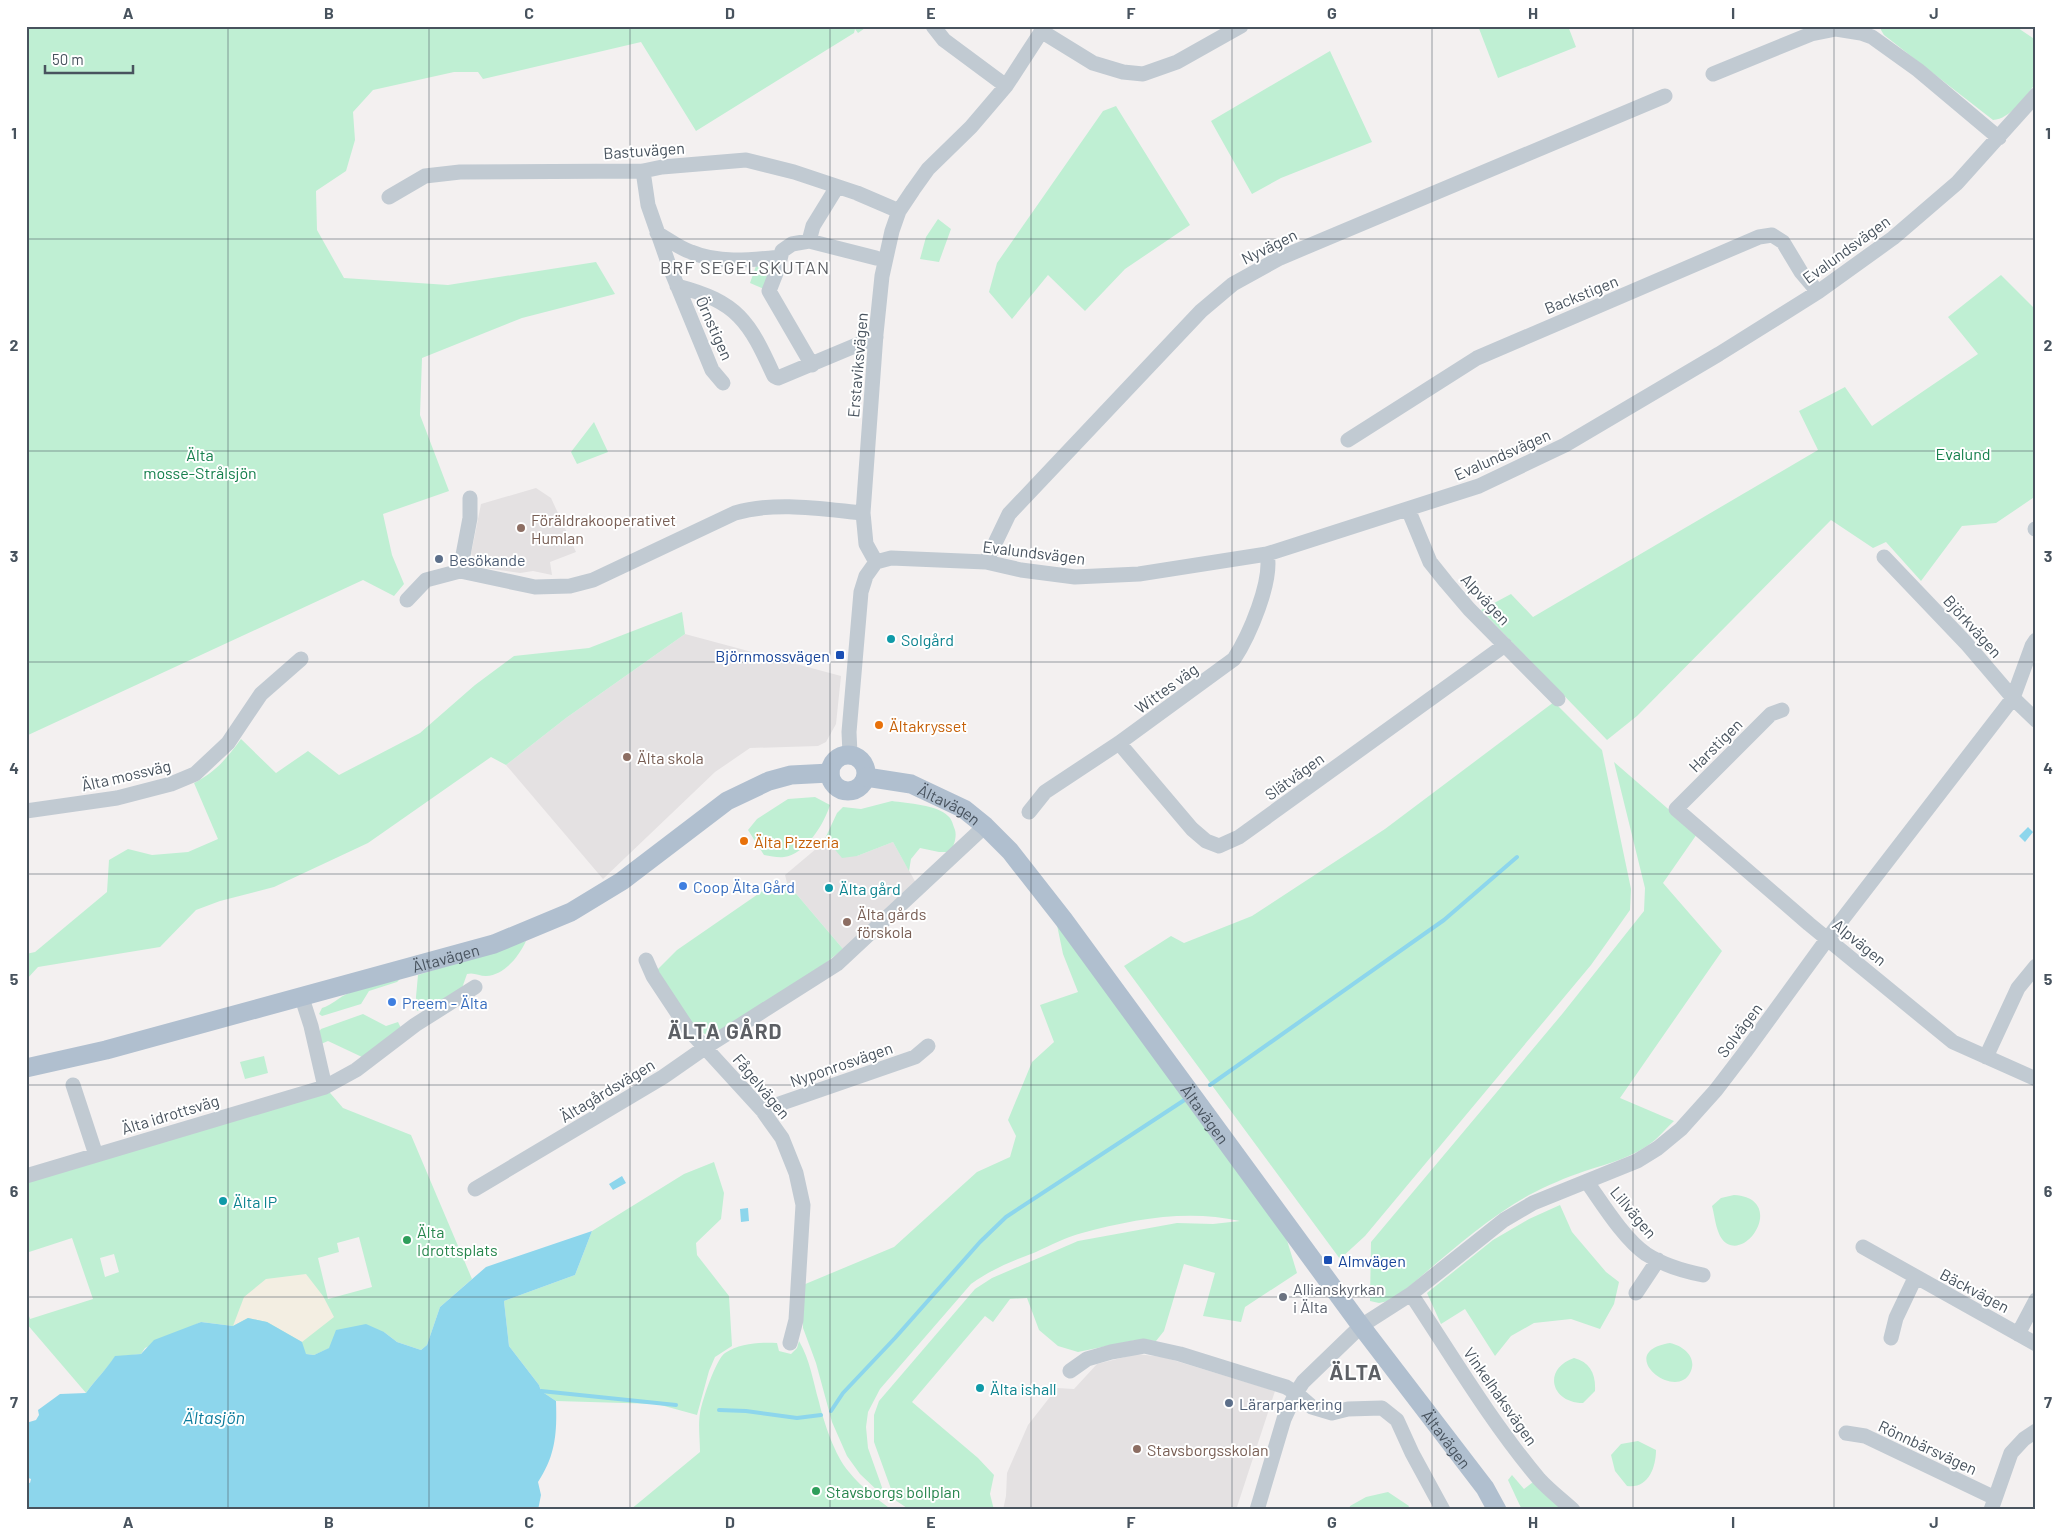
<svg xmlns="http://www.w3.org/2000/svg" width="2062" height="1536" font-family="Barlow,sans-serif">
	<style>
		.education { fill: #e4e1e2 }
		.green { fill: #bfefd3; fill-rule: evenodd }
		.sand { fill: #f3eee2 }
		.water { fill: #8dd6ec }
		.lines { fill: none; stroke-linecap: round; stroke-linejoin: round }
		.stream { stroke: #8dd6ec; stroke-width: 4 }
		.minor { stroke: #c1cad2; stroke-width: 15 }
		.major { stroke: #b0bfcf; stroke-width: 19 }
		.grid { fill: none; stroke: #48535e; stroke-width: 1; stroke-opacity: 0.55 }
		.education-dot { fill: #8d6e63; stroke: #fff; stroke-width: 2 }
		.service-dot { fill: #5c6f8a; stroke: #fff; stroke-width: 2 }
		.culture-dot { fill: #0f9aa8; stroke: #fff; stroke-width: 2 }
		.transit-dot { fill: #1a4fb4; stroke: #fff; stroke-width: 2 }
		.food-dot { fill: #e8710a; stroke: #fff; stroke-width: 2 }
		.shop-dot { fill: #3f7fe0; stroke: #fff; stroke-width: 2 }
		.leisure-dot { fill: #2e9e5b; stroke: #fff; stroke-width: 2 }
		.worship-dot { fill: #6b7280; stroke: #fff; stroke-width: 2 }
		.labels { text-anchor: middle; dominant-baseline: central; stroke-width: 4; stroke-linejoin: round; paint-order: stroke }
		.street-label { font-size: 16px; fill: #48535e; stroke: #fff }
		.park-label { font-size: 16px; fill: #17804e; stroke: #fff }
		.education-label { font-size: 16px; fill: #785e54; stroke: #fff; text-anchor: start }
		.service-label { font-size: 16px; fill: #4e5e75; stroke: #fff; text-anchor: start }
		.culture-label { font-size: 16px; fill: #0d838f; stroke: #fff; text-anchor: start }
		.transit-label { font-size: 16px; fill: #164399; stroke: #fff; text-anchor: end }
		.food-label { font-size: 16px; fill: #c56008; stroke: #fff; text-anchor: start }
		.shop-label { font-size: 16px; fill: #366cbe; stroke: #fff; text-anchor: start }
		.leisure-label { font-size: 16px; fill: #27864d; stroke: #fff; text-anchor: start }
		.worship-label { font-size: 16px; fill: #5b616d; stroke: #fff; text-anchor: start }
		.neighbourhood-label { font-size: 18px; letter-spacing: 1px; fill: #5d6065; stroke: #fff }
		.water-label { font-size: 18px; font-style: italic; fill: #0d7c9c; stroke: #fff }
		.district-label { font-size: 21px; font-weight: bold; letter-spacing: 1px; fill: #5d6065; stroke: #fff }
		.neatline { fill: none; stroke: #48535e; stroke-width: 2 }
		.grid-label { font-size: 16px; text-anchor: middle; font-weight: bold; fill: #48535e }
	</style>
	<rect width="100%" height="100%" fill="#f3f0f0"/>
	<!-- education -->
	<path class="education" d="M536,488L551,498L576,552L550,562L552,575L533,571L520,573L484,568L471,554L481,504Z
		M685,634L841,676L836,724L826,742L818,746L750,748L715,772L603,879L506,765L566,718Z
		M893,842L916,883L843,949L787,883L785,875L823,843L857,856Z
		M1137,1354L1163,1357L1275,1391L1236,1510H1003L1006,1496L1007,1473L1028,1425L1057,1388L1074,1389L1097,1364Z"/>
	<!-- green -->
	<path class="green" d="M26,26H868L858,33L855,29L854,33L696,131L641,42L483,79L478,72H454L373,90L353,112L355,140L346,171L316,191L317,230L344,278L448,285L596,262L615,294L522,318L422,358L420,415L449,491L383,514L392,555L404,584L394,596L363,580L26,736Z
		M1478,26H1568L1576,47L1498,78Z
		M1881,26H2015L2036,40V83C2024,97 2012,118 1993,120L1884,35L1881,30Z
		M1330,51L1372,142L1281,178L1252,194L1211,121Z
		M1116,106L1190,225L1125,269L1085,311L1048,275L1012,319L989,292L997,263L1103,111Z
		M938,219L951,229L939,262L920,259L926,237Z
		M780,257L769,291L750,283L756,266L762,267L767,258Z
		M2001,275L2036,310V496L1996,523L1962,526L1921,581L1886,542L1873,548L1831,520L1637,716L1607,740L1481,610L1511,594L1533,617L1818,450L1799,411L1845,387L1872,426L1978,354L1948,317Z
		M594,422L608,452L577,464L571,452Z
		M682,612L685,634L566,718L506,765L491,757L368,843L274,887L220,901L196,910L160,947L38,967L26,980V954L35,952L107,892L109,860L128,849L152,855L188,852L218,839L194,783C216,772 227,758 241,739L276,773L308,751L339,775L420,733L475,685L514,656L589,648Z
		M1554,702L1602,750L1631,889L1630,910L1591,965L1365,1236L1340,1259L1124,966L1171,936L1184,943L1252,916L1385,829Z
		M1614,762L1697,834L1663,883L1722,951L1620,1098L1674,1121C1667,1127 1662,1134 1655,1140C1634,1157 1610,1163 1585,1171C1567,1177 1546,1186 1529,1195C1479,1223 1437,1264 1393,1300L1379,1303L1370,1301L1371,1242L1563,1013L1644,911L1645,888Z
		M815,797L830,805C824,824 806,854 784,857C778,858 771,856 764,855L748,830L757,819L788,799Z
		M892,801C907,803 938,805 948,816C952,819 953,825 955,830C957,837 954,847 949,852H939L920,848L911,859L909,871L893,842L857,856L842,858L831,845L823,843L837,813L843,807L861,809Z
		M787,883L843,949L822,966L717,1033L705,1034L691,1027L657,970L677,950L764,890Z
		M1057,925L1286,1237L1297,1273L1245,1307L1241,1322L1203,1316L1215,1273L1184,1264L1164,1331L1156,1341L1136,1340L1078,1352L1058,1346L1039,1330L1027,1298L1010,1299L993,1322L985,1316L912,1402L978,1458L994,1475L990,1494L994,1510H910L895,1500L874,1442V1415L879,1401L975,1289L992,1278L1078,1241L1177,1223L1213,1224L1240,1221C1188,1209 1133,1219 1082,1233C1066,1237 1051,1245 1036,1252C1012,1261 992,1269 971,1284L880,1389L868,1412L866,1427L868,1448L884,1493L881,1494L860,1474L847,1456L832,1422L816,1363L803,1328V1285L894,1247L977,1172L1010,1157L1016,1136L1008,1120L1032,1062L1054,1042L1040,1005L1078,992L1063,954Z
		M526,941C519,956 505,975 486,976C479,976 474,972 467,974L461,991L417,1011L416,997L418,975Z
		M400,979L397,982L369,991L361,1004L322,1016L319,1014L322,1008C332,1005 339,997 349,993C365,986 383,984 400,979Z
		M363,1014L386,1026L398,1022L401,1028L362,1057L328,1041L321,1044L319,1032L321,1029Z
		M264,1056L268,1073L245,1079L240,1062Z
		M325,1087L343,1108L411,1135L472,1279L440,1307L427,1345L421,1350L397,1342L384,1332L330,1348L314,1355L306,1354L233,1326L201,1322L145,1348L141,1354L115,1357C106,1370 95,1380 86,1393L26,1323V1307L30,1319L93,1299L72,1238L26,1253V1176ZM359,1237L372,1287L328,1299L318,1258L339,1252L337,1243ZM114,1254L119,1272L105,1277L100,1258Z
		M714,1162L724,1193L721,1219L696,1243L697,1255L729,1296L732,1346L715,1357L709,1371L697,1415L657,1404L556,1401L541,1391L539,1385L509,1346L504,1301L575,1275L592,1231L684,1174Z
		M1734,1195C1785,1198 1750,1259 1726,1243C1716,1236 1715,1216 1712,1206L1721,1198Z
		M1560,1205L1572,1232L1606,1272L1619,1282L1614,1304L1600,1329L1571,1319L1534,1323L1511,1336L1495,1356L1465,1309L1441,1324L1427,1293L1493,1240L1529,1219Z
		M799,1341C810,1360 813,1381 819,1402C824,1423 835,1456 849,1472C861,1487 877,1499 892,1510H630L700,1452C700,1440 698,1425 700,1413C702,1401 716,1359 725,1353C740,1343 760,1342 777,1343L779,1351L791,1354L797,1348Z
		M1670,1343C1684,1346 1698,1358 1690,1373C1675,1402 1613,1352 1670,1343Z
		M1574,1358C1590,1362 1596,1374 1595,1391L1583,1403C1551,1403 1542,1369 1574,1358Z
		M1638,1441L1656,1450C1656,1468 1648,1489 1627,1486L1615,1471L1611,1455L1621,1444Z
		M1512,1475L1524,1489L1537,1479L1562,1510H1522L1508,1480Z
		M1388,1492L1409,1506L1407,1510H1349L1350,1506L1366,1497Z"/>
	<!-- sand -->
	<path class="sand" d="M306,1274L323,1296L334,1317L302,1342L267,1322L248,1318L233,1326L244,1297L266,1279Z"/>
	<!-- water -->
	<path class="water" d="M2028,827L2033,832L2025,842L2019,836Z
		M622,1176L626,1183L613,1190L609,1184Z
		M748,1208L749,1221L741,1222L740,1209Z
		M592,1231L575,1275L504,1301L509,1346L539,1385L541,1391L556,1401C557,1432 556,1455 538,1482L541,1495L538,1510H26V1482L30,1483L31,1479L26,1477V1423L36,1420L39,1415L38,1410L60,1394L86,1393C95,1380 106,1370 115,1356L141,1354L154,1340L201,1322L233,1326L248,1318L267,1322L302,1342L306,1354L314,1355L329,1348L336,1330L366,1324L384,1332L397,1342L421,1350L427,1345L440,1307L486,1267Z"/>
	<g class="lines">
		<!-- stream -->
		<path class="stream" d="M1210,1085L1444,920L1517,857
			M541,1391L676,1405
			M719,1410L746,1411L797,1418L821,1415
			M831,1411L843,1393L895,1338L980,1242L1006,1217L1186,1099"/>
		<!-- minor -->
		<path class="minor" d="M933,26L944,40L1006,86
			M1041,31L1093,63L1123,72L1143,74L1177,62L1241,26
			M1713,74L1811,34L1836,29L1861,33L1872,37L1918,70L1999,138
			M643,171L648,205L670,268L712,370L723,383
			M389,197L425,176L460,172L643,171L662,167L746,160L794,172L857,193L899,211
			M657,233C668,239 679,248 691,252C719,264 751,260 780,257
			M809,241L813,226L837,187
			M677,286C738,302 749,321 774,376L778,378L876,337
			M812,365L769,291L778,268L782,251L792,244L809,241L876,258
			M1348,440L1477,358L1759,237L1772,235L1783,242L1801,272L1818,292
			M1408,509L1430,562L1446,582L1469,609L1558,699
			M2035,529H2036
			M1884,557L1966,643L2013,698L2036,720
			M876,562L891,558L986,562L1021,570L1075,577L1139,574L1267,554L1479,486L1565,445L1719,354L1818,292L1893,238L1957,183L2036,95
			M876,562L866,544L863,513L876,334L882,276L892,231L899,211L913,190L928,169L971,127L1006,86L1045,26
			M986,562L1009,514L1201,311L1233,284L1280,258L1665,96
			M460,571L470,518V498
			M407,600L426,580L460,571L535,587L570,586L593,580L735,513C776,501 822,509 863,513
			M1782,710L1771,714L1676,809L1809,924L1953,1042L2036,1079
			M1119,743L1192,829L1206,841L1219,846L1239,837L1505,645
			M850,754L849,732L861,592L866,576L876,562
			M26,811L117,798L171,784L195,774L228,743L261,694L301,659
			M1029,812L1045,792L1119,743L1234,659C1249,636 1273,581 1267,554
			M646,960L653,976L688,1029L762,1110L782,1138L796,1173L803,1205L796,1320L790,1343
			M1986,1057L2018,988L2036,966
			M73,1085L96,1155
			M325,1087L356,1070L415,1025L475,987
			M762,1110L915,1057L928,1046
			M26,1176L325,1087L311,1026L302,998
			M1587,1182C1602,1203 1624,1239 1646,1254C1663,1265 1683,1271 1703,1275
			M475,1189L663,1077L706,1047L837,964L985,826
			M1863,1247L2036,1344
			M1636,1293L1658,1260
			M1411,1294C1452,1356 1491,1422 1539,1479C1549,1490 1562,1500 1573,1510
			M2018,1334L2036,1300
			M1891,1338L1896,1318L1915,1278
			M1070,1371L1087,1359L1111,1352L1144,1346L1180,1354L1286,1387L1296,1393L1312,1407L1332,1413L1348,1409L1382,1408L1397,1420L1412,1453L1443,1510
			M1846,1433L1865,1436L1995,1498
			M1257,1510L1284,1419L1296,1393L1303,1382L1361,1326L1411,1294L1504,1220L1533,1203L1637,1161L1658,1148L1681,1129L1716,1090L1745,1052L1828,938L2013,698L2032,646L2036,640
			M1991,1510L2011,1453L2024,1439L2036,1431"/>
		<!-- major -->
		<g class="major">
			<circle cx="848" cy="773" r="18"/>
			<path id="s1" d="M866,777L911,784L964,809L985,826L1010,851L1064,920L1361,1326L1485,1488L1497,1510"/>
			<path id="s2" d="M26,1068L106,1050L494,944L571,912L622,881L727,801L769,781L791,775L830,773"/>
		</g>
	</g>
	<!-- grid -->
	<path class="grid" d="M228,26V1510M429,26V1510M630,26V1510M830,26V1510M1031,26V1510M1232,26V1510M1432,26V1510M1633,26V1510M1834,26V1510M26,239H2036M26,451H2036M26,662H2036M26,874H2036M26,1085H2036M26,1297H2036"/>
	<!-- markers -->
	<g class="education-dot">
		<circle cx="521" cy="528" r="5"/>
		<circle cx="627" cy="757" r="5"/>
		<circle cx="847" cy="922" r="5"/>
		<circle cx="1137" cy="1449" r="5"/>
	</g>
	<g class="service-dot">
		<circle cx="439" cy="559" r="5"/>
		<circle cx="1229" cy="1403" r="5"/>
	</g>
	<g class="culture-dot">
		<circle cx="891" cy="639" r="5"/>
		<circle cx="829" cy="888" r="5"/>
		<circle cx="223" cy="1201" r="5"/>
		<circle cx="980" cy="1388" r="5"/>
	</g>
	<g class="transit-dot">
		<rect x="835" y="650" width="10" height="10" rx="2.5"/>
		<rect x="1323" y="1255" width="10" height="10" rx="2.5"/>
	</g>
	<g class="food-dot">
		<circle cx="879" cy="725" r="5"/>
		<circle cx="744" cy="841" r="5"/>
	</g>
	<g class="shop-dot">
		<circle cx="683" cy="886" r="5"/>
		<circle cx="392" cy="1002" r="5"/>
	</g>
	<g class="leisure-dot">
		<circle cx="407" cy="1240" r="5"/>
		<circle cx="816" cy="1491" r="5"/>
	</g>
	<circle class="worship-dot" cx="1283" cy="1297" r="5"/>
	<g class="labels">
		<!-- street labels -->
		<g class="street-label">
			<text transform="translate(644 150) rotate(-4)">Bastuvägen</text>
			<text transform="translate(1269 246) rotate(-26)">Nyvägen</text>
			<text transform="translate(1846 249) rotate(-36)">Evalundsvägen</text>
			<text transform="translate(1581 294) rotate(-22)">Backstigen</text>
			<text transform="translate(715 328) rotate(66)">Örnstigen</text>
			<text transform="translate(857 365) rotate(-85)">Erstaviksvägen</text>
			<text transform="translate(1502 454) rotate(-24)">Evalundsvägen</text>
			<text transform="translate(1034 552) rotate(7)">Evalundsvägen</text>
			<text transform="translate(1486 599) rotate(47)">Alpvägen</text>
			<text transform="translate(1973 626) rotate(48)">Björkvägen</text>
			<text transform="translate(1166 688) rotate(-36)">Wittes väg</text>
			<text transform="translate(1715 745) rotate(-45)">Harstigen</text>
			<text transform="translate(126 775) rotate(-13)">Älta mossväg</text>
			<text transform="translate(1294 776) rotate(-36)">Slätvägen</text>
			<text stroke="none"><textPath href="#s1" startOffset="89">Ältavägen</textPath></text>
			<text transform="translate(1860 942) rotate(39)">Alpvägen</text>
			<text stroke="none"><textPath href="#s2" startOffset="434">Ältavägen</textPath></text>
			<text transform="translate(1739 1030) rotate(-53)">Solvägen</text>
			<text transform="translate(841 1064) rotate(-19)">Nyponrosvägen</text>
			<text transform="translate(762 1086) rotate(50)">Fågelvägen</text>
			<text transform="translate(607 1090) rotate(-31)">Ältagårdsvägen</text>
			<text stroke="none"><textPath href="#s1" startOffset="494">Ältavägen</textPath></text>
			<text transform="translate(170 1114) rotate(-17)">Älta idrottsväg</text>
			<text transform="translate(1634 1212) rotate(50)">Lillvägen</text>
			<text transform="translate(1975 1290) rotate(28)">Bäckvägen</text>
			<text transform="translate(1501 1396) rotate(55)">Vinkelhaksvägen</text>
			<text stroke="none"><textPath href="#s1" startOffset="899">Ältavägen</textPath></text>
			<text transform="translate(1928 1447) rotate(25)">Rönnbärsvägen</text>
		</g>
		<!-- park labels -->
		<g class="park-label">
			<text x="1963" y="453">Evalund</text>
			<text x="200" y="454">Älta<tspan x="200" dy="18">mosse-Strålsjön</tspan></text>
		</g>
		<!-- education labels -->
		<g class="education-label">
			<text x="531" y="519">Föräldrakooperativet<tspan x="531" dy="18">Humlan</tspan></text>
			<text x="637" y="757">Älta skola</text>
			<text x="857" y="913">Älta gårds<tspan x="857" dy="18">förskola</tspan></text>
			<text x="1147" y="1449">Stavsborgsskolan</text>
		</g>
		<!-- service labels -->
		<g class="service-label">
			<text x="449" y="559">Besökande</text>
			<text x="1239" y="1403">Lärarparkering</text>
		</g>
		<!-- culture labels -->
		<g class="culture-label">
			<text x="901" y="639">Solgård</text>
			<text x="839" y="888">Älta gård</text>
			<text x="233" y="1201">Älta IP</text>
			<text x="990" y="1388">Älta ishall</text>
		</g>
		<!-- transit labels -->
		<g class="transit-label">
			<text x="830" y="655">Björnmossvägen</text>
			<text x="1338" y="1260" text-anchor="start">Almvägen</text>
		</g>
		<!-- food labels -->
		<g class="food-label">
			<text x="889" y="725">Ältakrysset</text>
			<text x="754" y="841">Älta Pizzeria</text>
		</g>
		<!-- shop labels -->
		<g class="shop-label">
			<text x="693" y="886">Coop Älta Gård</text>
			<text x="402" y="1002">Preem - Älta</text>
		</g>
		<!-- leisure labels -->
		<g class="leisure-label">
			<text x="417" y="1231">Älta<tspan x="417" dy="18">Idrottsplats</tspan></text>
			<text x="826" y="1491">Stavsborgs bollplan</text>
		</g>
		<!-- worship labels -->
		<g class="worship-label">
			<text x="1293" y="1288">Allianskyrkan<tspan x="1293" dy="18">i Älta</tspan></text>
		</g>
		<!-- neighbourhood labels -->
		<g class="neighbourhood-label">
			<text x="745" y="267">BRF SEGELSKUTAN</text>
		</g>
		<!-- water labels -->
		<g class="water-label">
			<text x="214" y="1417">Ältasjön</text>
		</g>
		<!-- district labels -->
		<g class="district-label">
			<text x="725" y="1030">ÄLTA GÅRD</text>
			<text x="1356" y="1371">ÄLTA</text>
		</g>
	</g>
	<!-- border -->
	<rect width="2062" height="1536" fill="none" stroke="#ffffff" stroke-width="55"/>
	<!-- scale -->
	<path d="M45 65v8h88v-8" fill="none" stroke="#48535e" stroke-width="2.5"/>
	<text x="52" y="65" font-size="15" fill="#48535e" stroke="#ffffff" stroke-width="4" paint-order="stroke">50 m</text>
	<rect x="28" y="28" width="2006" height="1480" class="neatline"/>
	<g class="grid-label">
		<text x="128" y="19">A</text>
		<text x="329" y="19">B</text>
		<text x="529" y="19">C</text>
		<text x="730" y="19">D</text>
		<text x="931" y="19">E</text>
		<text x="1131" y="19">F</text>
		<text x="1332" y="19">G</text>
		<text x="1533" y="19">H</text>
		<text x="1733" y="19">I</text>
		<text x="1934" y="19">J</text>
		<text x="14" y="139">1</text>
		<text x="2048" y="139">1</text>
		<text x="14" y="351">2</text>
		<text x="2048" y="351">2</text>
		<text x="14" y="562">3</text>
		<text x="2048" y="562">3</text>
		<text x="14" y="774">4</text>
		<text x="2048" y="774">4</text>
		<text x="14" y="985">5</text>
		<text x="2048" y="985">5</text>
		<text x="14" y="1197">6</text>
		<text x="2048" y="1197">6</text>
		<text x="14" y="1408">7</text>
		<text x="2048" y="1408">7</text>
		<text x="128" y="1528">A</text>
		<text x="329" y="1528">B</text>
		<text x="529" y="1528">C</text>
		<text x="730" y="1528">D</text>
		<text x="931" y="1528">E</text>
		<text x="1131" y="1528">F</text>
		<text x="1332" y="1528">G</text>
		<text x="1533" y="1528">H</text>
		<text x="1733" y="1528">I</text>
		<text x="1934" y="1528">J</text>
	</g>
</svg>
